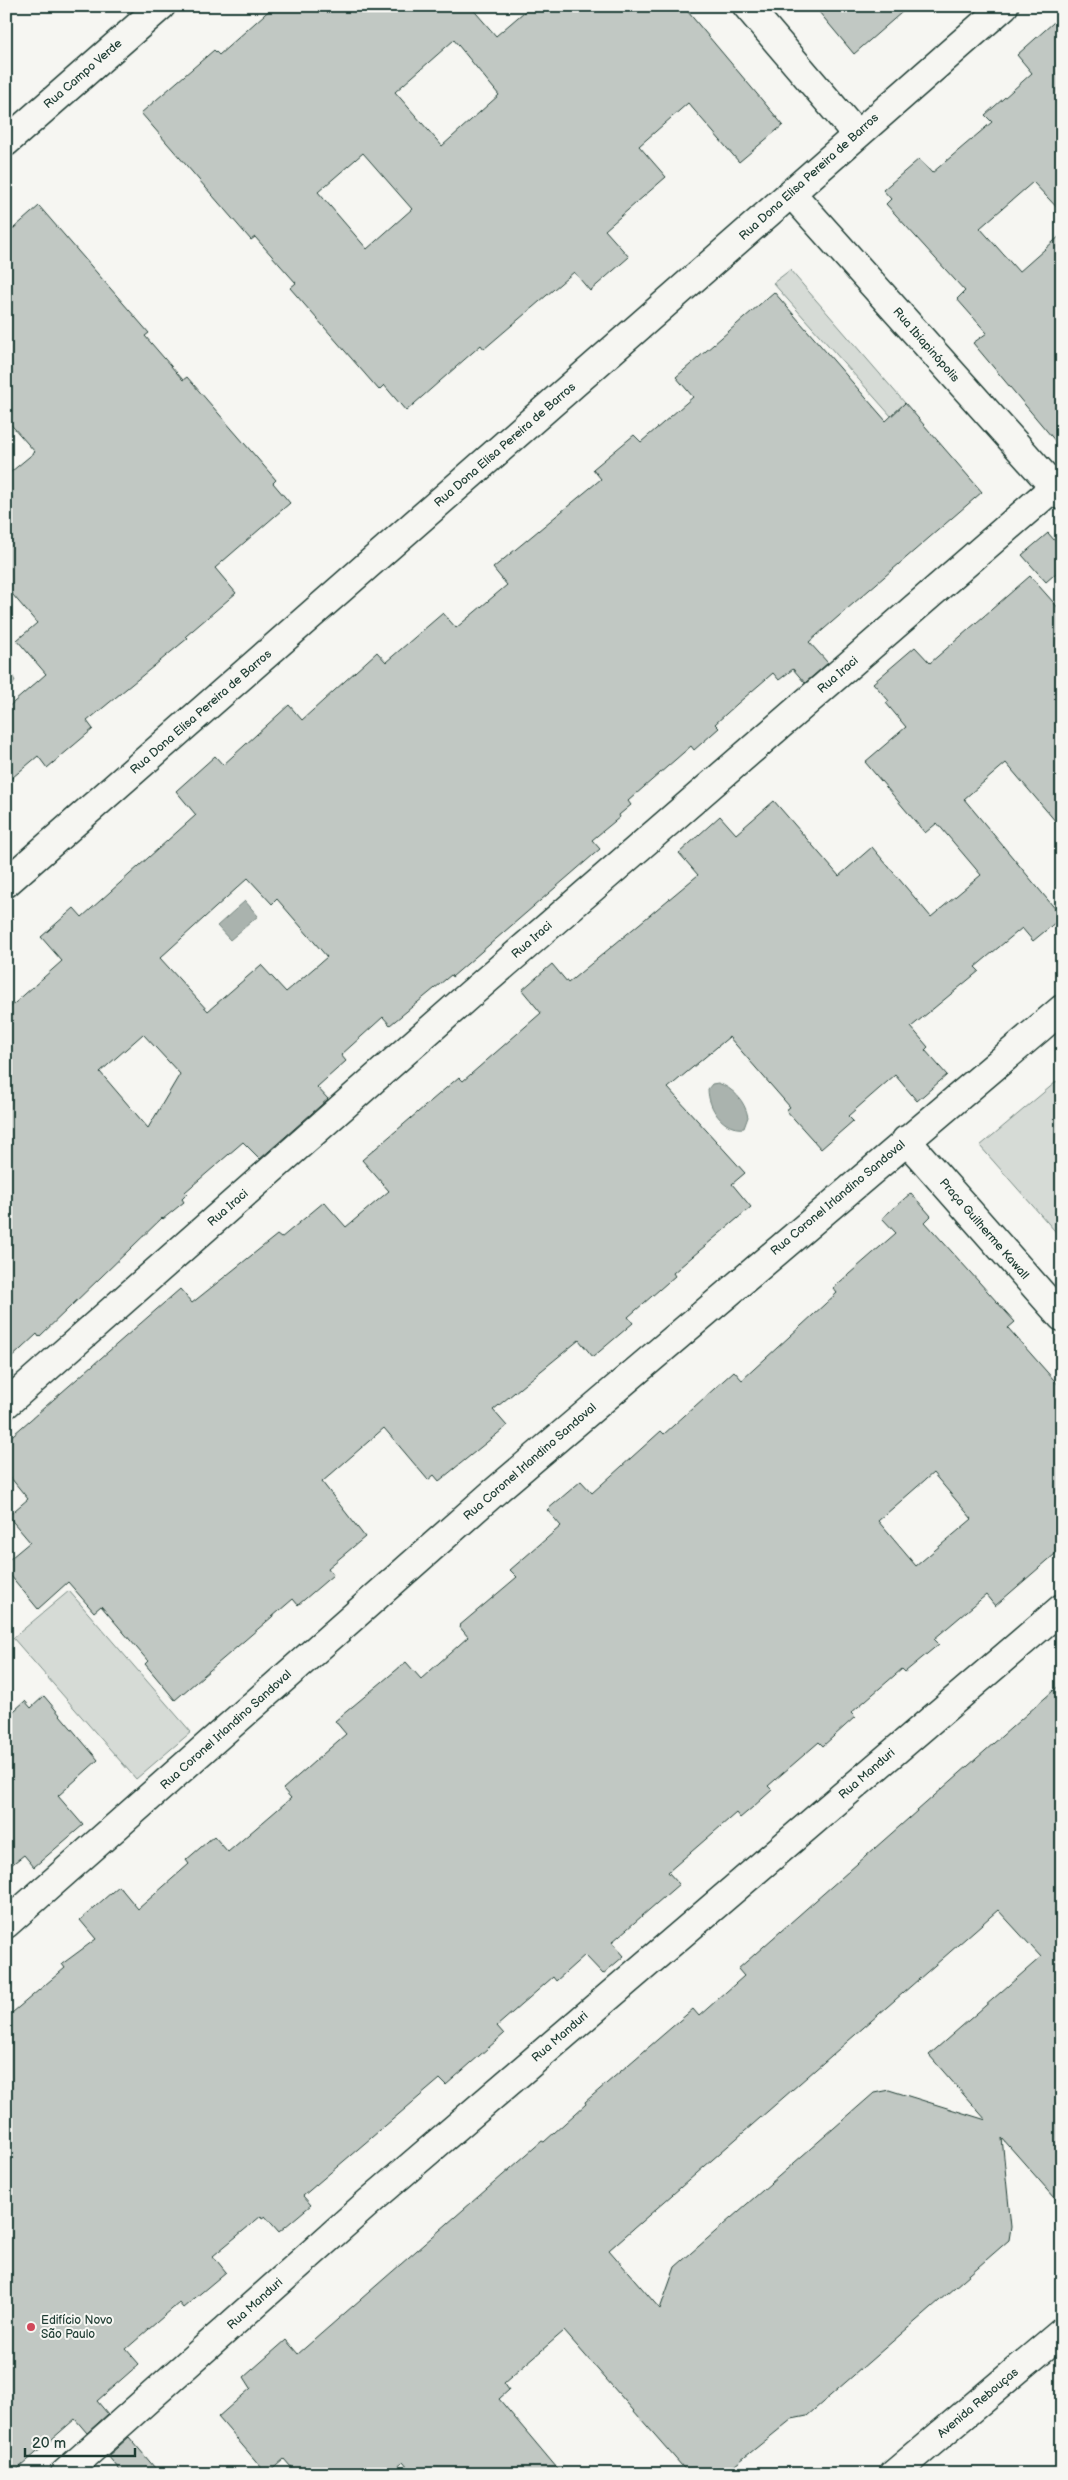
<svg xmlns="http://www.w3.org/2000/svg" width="1068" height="2480" font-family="'Balsamiq Sans',sans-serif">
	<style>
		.green { fill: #d6dbd6; stroke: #7a8c85 }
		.water { fill: #aab3ae; stroke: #72847d }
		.building { fill: #c1c8c3; stroke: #1f3d34; fill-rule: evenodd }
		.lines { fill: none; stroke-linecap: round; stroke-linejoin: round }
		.minor-casing { stroke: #1f3d34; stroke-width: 31 }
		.minor { stroke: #f6f6f2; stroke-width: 28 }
		.poi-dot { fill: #d1495b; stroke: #f6f6f2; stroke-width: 2 }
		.labels { text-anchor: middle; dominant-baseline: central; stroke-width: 4; stroke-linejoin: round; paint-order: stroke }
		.street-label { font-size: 12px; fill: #1f3d34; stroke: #f6f6f2 }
		.poi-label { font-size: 12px; fill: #1f3d34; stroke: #f6f6f2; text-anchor: start }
	</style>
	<rect width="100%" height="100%" fill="#f6f6f2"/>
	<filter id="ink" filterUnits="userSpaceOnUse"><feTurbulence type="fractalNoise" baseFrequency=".02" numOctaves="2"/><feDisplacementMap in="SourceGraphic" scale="10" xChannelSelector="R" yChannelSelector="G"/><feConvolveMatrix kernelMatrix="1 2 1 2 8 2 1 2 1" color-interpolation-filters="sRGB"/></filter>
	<g filter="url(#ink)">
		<!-- green -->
		<path class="green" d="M790,270L905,403L891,416L773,283Z
			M1062,1077V1239L980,1146Z
			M69,1591L191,1732L136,1779L13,1638Z"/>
		<!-- water -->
		<path class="water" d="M6,668L10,671L15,681L10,690L6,691Z
			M245,901L258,916L230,940L217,926Z
			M718,1083C733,1088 745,1101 748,1117L744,1128C723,1131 708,1108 708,1089L712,1084Z"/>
		<!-- building -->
		<path class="building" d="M274,6H470L496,36L531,6H683L783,125L739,162L688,103L639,146L666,177L605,230L629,257L590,291L574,272L484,349L481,345L406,411L384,385L379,390L290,288L296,283L255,237L251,240L141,113L214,50L219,55ZM454,40L499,95L442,146L395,92ZM363,153L412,209L367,249L318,192Z
			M814,6H909L854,54Z
			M1062,15V213L1033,182L980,228L1019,272L1062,234V449L973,343L987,333L957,299L965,291L886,204L891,199L883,190L919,159L932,173L992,122L985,115L1032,73L1017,55Z
			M39,206L149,333L145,336L183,380L187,377L276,480L273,483L290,503L215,568L236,593L186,636L188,638L87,721L93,729L47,768L38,756L6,783V709L46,674L17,640L37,623L6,587V476L35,452L6,419V235Z
			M774,292L886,421L905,403L982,492L809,642L828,663L805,683L793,669L779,680L773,673L737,704L715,724L719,728L694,750L691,746L628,801L631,805L619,815L620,817L592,840L600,849L452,977L451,975L390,1025L383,1017L341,1055L346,1061L317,1087L328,1099L260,1159L243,1142L185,1192L187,1194L182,1199L184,1202L163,1219L162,1218L39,1337L37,1334L6,1363V1011L62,961L41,937L74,908L82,917L196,815L176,791L215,756L223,765L289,705L302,720L377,652L386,662L443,613L456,628L507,585L493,568L601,479L593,469L634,435L641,442L693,397L676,377ZM248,878L272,904L277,899L327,957L286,992L261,965L208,1011L160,958ZM143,1034L180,1074L148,1128L100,1072Z
			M1048,533L1062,549V568L1046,582L1022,555Z
			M1030,576L1062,612V829L1006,763L964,799L1062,917L1033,941L1022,928L975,967L979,971L911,1027L928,1047L925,1050L947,1075L917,1101L895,1075L848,1116L853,1121L821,1149L786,1110L790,1107L729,1037L668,1088L745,1173L732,1184L751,1207L673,1273L675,1276L628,1317L633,1323L593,1357L579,1340L493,1410L507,1426L439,1481L434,1475L428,1480L384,1428L322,1482L365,1537L328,1568L333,1575L298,1605L293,1599L175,1700L145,1664L148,1661L101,1606L94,1612L68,1582L38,1609L6,1570V1562L30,1542L8,1516L28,1499L6,1472V1441L180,1289L192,1303L277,1235L281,1238L324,1202L346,1227L389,1191L362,1160L459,1077L463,1081L541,1013L522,990L552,964L568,983L698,875L679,853L720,816L736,834L774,801L839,876L872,847L931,917L981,875L937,823L925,833L865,762L906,727L886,703L889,701L873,683L915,647L930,663Z
			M911,1193L931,1216L925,1222L1015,1322L1008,1328L1062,1389V1548L995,1606L986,1595L934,1639L939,1644L905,1672L902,1669L851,1713L855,1717L823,1746L819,1742L768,1786L772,1790L753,1807L740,1818L736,1813L668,1872L679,1884L612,1942L624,1956L603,1974L585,1955L556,1981L553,1977L497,2026L504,2034L446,2085L440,2079L303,2196L311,2205L279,2232L265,2216L262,2218L261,2216L213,2256L226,2272L183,2308L179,2303L126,2349L139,2364L97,2401L108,2414L87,2433L75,2419L12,2474H6V2018L65,1968L62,1964L96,1939L80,1920L119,1886L138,1909L189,1864L186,1860L214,1836L228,1852L291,1798L283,1789L346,1734L335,1721L406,1662L421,1679L468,1637L459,1626L517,1577L510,1570L561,1526L547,1510L581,1481L592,1493L661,1431L664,1434L734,1371L742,1380L837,1293L833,1288L896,1233L882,1218ZM933,1473L972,1519L916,1566L878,1521Z
			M1062,1683V2206L1002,2138L1011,2227L1009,2240L807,2416L792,2419L724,2474H689L564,2331L504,2383L509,2390L499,2399L562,2474H413L403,2462L390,2474H297L284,2459L267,2474L218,2417L251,2388L244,2377L286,2340L298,2354L542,2141L544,2142L586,2104L585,2102L693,2009L699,2016L744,1976L738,1969ZM998,1910L1041,1957L929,2055L986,2120L889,2090L874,2093L675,2267L660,2309L609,2250Z
			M44,1696L98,1760L58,1796L83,1825L34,1867L24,1855L6,1869V1718L25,1701L31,1708Z
			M129,2437L160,2474H123L108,2456Z"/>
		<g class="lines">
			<defs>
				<path id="minor" d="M747,6L857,135
					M6,142L161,6
					M791,193L1062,496
					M6,883L1004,6
					M906,1140L1062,1317
					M6,1404L467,997L1062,480
					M6,1924L492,1494L1062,1009
					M64,2474L369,2202L1062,1608
					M894,2474L1062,2332"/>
			</defs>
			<!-- minor casing -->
			<use href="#minor" class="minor-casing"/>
			<!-- minor -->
			<use href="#minor" class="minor"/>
		</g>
	</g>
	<!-- markers -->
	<circle class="poi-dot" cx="31" cy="2327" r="5"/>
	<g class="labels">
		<!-- street labels -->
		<g class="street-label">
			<text transform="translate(83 74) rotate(-41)">Rua Campo Verde</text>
			<text transform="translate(809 177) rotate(-42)">Rua Dona Elisa Pereira de Barros</text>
			<text transform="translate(926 345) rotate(49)">Rua Ibiapinópolis</text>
			<text transform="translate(505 445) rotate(-41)">Rua Dona Elisa Pereira de Barros</text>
			<text transform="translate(838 675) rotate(-41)">Rua Iraci</text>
			<text transform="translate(201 712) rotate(-41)">Rua Dona Elisa Pereira de Barros</text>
			<text transform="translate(532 940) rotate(-41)">Rua Iraci</text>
			<text transform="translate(838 1198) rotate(-40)">Rua Coronel Irlandino Sandoval</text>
			<text transform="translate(228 1208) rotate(-41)">Rua Iraci</text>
			<text transform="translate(984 1229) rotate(49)">Praça Guilherme Kawall</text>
			<text transform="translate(530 1462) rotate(-41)">Rua Coronel Irlandino Sandoval</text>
			<text transform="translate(226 1730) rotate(-42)">Rua Coronel Irlandino Sandoval</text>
			<text transform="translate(867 1774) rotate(-41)">Rua Manduri</text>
			<text transform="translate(560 2037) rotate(-41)">Rua Manduri</text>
			<text transform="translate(255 2304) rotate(-42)">Rua Manduri</text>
			<text transform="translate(978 2403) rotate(-40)">Avenida Rebouças</text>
		</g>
		<!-- poi labels -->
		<g class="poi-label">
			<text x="41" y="2320">Edifício Novo<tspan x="41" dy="14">São Paulo</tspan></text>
		</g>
	</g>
	<!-- margin -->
	<rect width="1068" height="2480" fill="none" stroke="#f6f6f2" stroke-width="25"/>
	<rect x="12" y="12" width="1043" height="2455" fill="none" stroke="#1f3d34" stroke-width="2" filter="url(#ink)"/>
	<!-- scale -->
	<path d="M25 2448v8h110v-8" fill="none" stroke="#1f3d34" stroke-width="2.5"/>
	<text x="32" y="2448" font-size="15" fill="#1f3d34" stroke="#f6f6f2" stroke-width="4" paint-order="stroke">20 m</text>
</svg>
